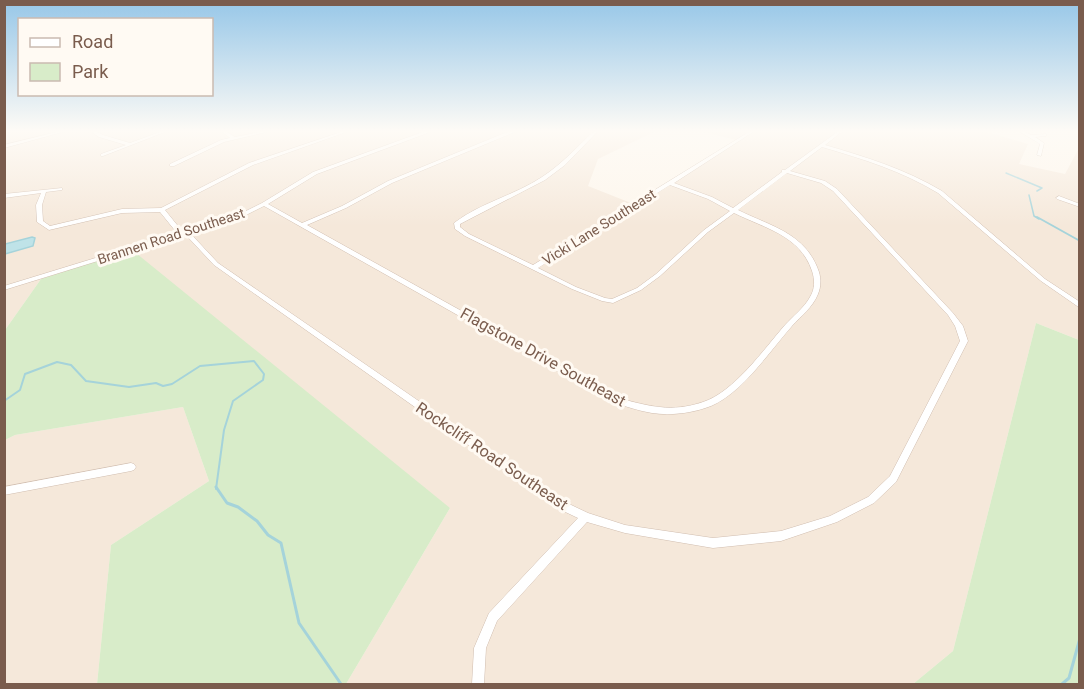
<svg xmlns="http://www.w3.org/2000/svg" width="1084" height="689" font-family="Roboto,sans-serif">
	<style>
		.residential { fill: #f5e8da }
		.green { fill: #d8ecc9 }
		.water { fill: #bfe3e8; stroke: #a5d3da; stroke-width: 1.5 }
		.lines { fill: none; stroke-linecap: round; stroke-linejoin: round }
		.stream-far2 { stroke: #a5d3da; stroke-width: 1.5 }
		.stream-far1 { stroke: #a5d3da; stroke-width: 2 }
		.stream { stroke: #a5d3da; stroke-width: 3 }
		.minor-casing { stroke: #d1beb0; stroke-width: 1 }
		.minor { fill: #fff; fill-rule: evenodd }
		.labels { text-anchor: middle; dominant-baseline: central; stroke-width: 6; stroke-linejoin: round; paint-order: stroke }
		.far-street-label { font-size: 14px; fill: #7a5c4d; stroke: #fffaf3 }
		.street-label { font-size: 16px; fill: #7a5c4d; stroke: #fffaf3 }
	</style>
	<rect width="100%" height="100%" fill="#fdf6ec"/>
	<!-- residential -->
	<path class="residential" d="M11,130H658L598,159L588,186L636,205L736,140L696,130H980L1028,144L1019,164L1065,174L1079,148V340L1036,323L953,651L913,684H346L450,508L41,279L5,330L4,132Z
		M183,407L209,481L111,545L97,684H5V440L15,435Z"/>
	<!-- green -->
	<path class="green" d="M131,249L450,508L346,684H97L111,545L209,481L183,407L15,435L5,440V330L41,279Z
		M1036,323L1079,340V684H913L953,651Z"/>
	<!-- water -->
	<path class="water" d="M32,237L35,238L33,246L5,254V244Z"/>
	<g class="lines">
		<!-- stream-far2 -->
		<path class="stream-far2" d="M1006,173L1042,188L1037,191
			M1029,195L1034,216L1039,219"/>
		<!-- stream-far1 -->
		<path class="stream-far1" d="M1037,217L1080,241
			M4,401L20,390L25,374L57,362L71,365L86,381L129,387L156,383L163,386L172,384L200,366L254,361L264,374L263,380L233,401L224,430L216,489"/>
		<!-- stream -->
		<path class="stream" d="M216,487L227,503L238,507L257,521L268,535L281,543L299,623L341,684
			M1062,684L1069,678L1080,638"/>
		<defs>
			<path id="minor" d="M65,130H70L4,148V145Z
				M89,130H93L103,135L130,143L165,130H170L103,156H101V154L126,145L99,137Z
				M220,130H224L235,137L269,130H275L224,142L174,166H170V164L221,140L230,138Z
				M347,130H352L253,165L165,210L182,231L242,213L262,203L313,172L428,130H433V131L317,174L268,204L302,223L342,206L388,181L512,130H517V131L392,183L346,208L307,225L618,398C649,406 671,413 703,402C734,392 764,349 785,325C793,316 804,308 810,297C815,289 815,280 812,271C800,235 764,228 734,213L708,232L660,276L641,290L613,303L602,301L572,289L465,236L455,229L454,223C480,203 515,195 542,177C562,164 578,146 595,130H599L565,165L545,180L460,224V227L469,234L533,265L752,130H756L674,183L712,197L733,208L782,172V170H785L840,130H844L825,145C866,157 905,169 942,191L1045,279L1080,302V308L1041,281L938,193C902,171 863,159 822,147L790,171L825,181L837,189L953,313L963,326L968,341L896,482L874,503L837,522L781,541L713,548L625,533L587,522L497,621L486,648L484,684H472L474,648L489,613L578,518L559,509L214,265L185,234L4,290V286L177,233L160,212L122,213L49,230L37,222L36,205L41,193L4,198V194L62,188V190L46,192L42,205L43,221L50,226L122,209L161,208L249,163ZM787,173L821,183L833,191L948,315L955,326L960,341L890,476L868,497L830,516L781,531L713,538L625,525L588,513L567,503L218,263L190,233L246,215L264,206L612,402C625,406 639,411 652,413C671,416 693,413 711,406C743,392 769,352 792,326C801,316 813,307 818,294C821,287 821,279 819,272C806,233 770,226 738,210ZM670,185L708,199L730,211L704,230L656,274L637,288L612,299L605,298L576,287L538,268Z
				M1017,130H1021L1031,135L1046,134V136L1035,137L1044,143L1041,156L1037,155L1040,144Z
				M1059,196L1080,204V207L1057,199L1056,198Z
				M131,463L134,464L136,467L134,470L131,471L4,495V487Z"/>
		</defs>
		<!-- minor casing -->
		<use href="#minor" class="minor-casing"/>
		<!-- minor -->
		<use href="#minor" class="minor"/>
	</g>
	<!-- sky -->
	<linearGradient id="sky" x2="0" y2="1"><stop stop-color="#97c7e8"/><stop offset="0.58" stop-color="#fefbf6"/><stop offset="1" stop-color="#fefbf6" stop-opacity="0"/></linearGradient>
	<rect width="1084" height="226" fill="url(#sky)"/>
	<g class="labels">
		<!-- far-street labels -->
		<g class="far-street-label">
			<text transform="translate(599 227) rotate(-32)">Vicki Lane Southeast</text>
			<text transform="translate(171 236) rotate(-18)">Brannen Road Southeast</text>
		</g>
		<!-- street labels -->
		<g class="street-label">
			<text transform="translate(543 357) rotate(29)">Flagstone Drive Southeast</text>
			<text transform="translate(492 456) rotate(34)">Rockcliff Road Southeast</text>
		</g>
	</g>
	<!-- border -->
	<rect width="1084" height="689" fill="none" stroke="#7a5c4d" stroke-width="12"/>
	<!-- legend -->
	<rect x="18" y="18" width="195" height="78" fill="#fffaf3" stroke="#cabbb1" stroke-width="1.5"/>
	<rect x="30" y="38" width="30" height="9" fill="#ffffff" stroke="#cabbb1" stroke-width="1.5"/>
	<text x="72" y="48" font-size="18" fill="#7a5c4d">Road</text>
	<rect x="30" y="63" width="30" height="18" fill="#d8ecc9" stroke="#cabbb1" stroke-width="1.5"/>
	<text x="72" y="78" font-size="18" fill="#7a5c4d">Park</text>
</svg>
